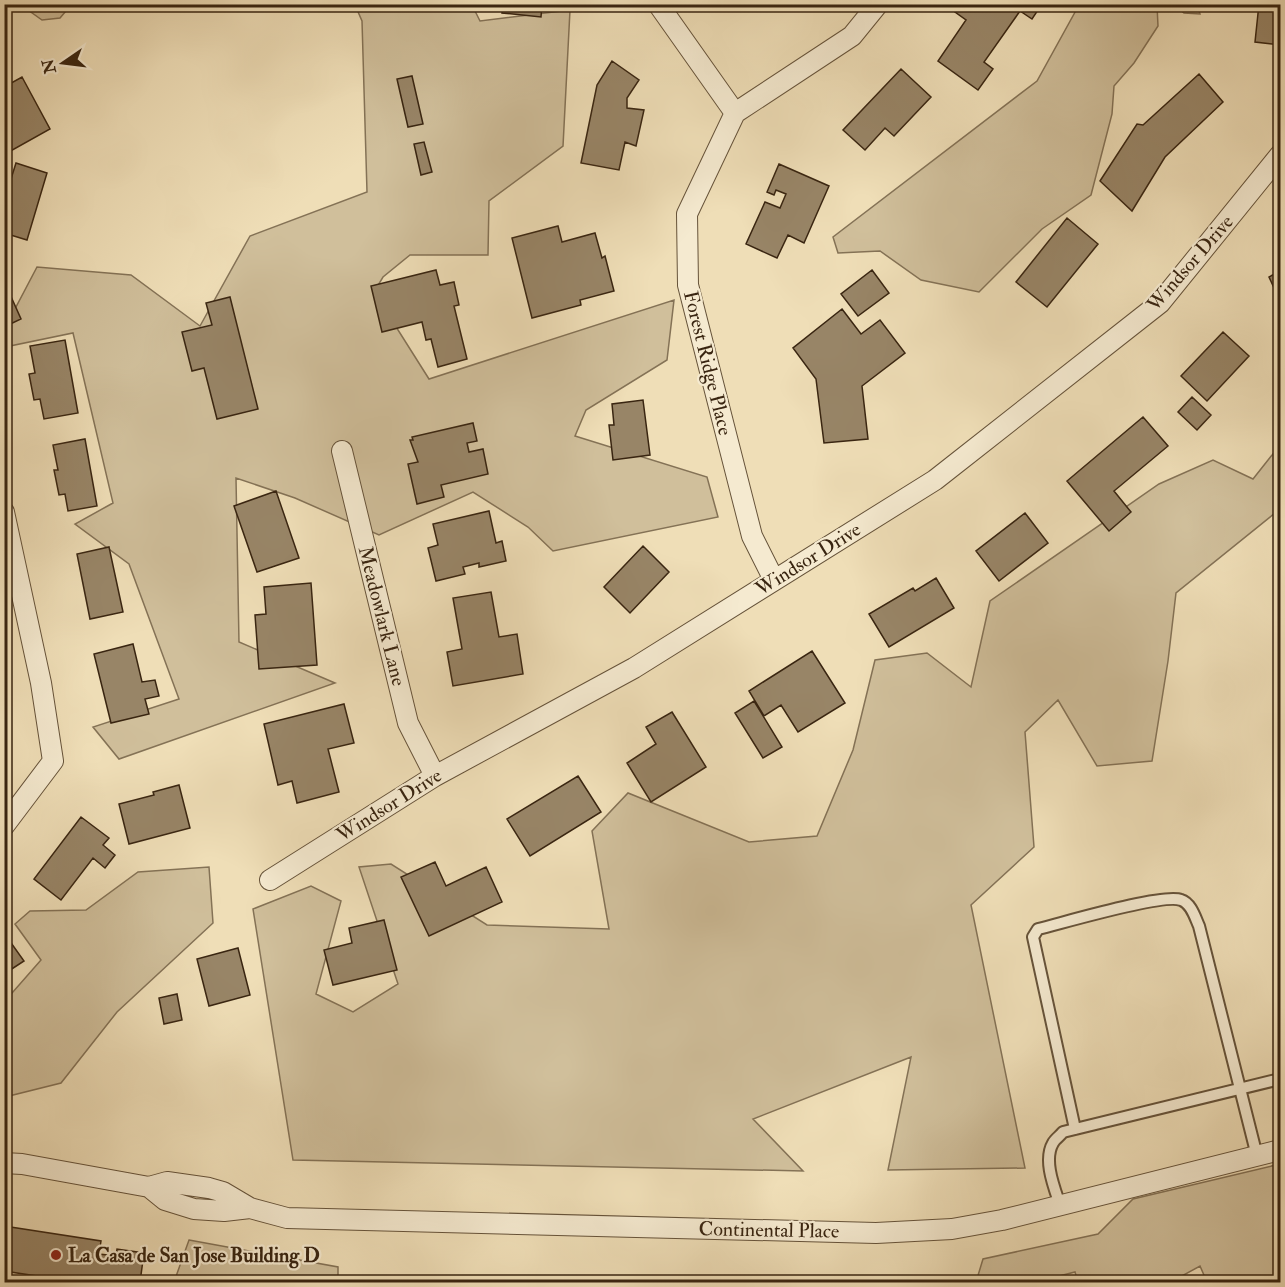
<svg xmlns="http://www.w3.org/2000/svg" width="1285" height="1287" font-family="'IM FELL Double Pica',serif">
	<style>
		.green { fill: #d0bf9b; stroke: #847256; stroke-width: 1.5 }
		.building { fill: #988567; stroke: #392511; stroke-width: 1.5 }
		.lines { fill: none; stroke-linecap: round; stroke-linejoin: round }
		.lane-casing { stroke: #66533a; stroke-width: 14 }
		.street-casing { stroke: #66533a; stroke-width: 22 }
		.lane { stroke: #f5ead0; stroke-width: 10 }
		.street { stroke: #f5ead0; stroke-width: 20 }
		.poi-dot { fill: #8f2418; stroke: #f5ead0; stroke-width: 2 }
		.labels { text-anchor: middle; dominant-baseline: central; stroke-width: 4.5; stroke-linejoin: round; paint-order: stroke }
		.street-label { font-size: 20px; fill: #392511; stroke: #f5ead0 }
		.poi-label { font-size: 20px; font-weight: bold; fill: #392511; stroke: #f5ead0; text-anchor: start }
	</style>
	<rect width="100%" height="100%" fill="#efdeb7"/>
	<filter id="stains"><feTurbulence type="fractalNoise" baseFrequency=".00333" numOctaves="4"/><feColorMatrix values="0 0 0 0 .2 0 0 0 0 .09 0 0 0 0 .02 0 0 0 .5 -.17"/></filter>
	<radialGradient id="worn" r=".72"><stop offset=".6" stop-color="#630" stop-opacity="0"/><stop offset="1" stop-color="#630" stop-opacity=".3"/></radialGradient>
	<!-- green -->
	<path class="green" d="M21,5H71L60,18L42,20Z
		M355,5H472L480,21L570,10L563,146L489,201L488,255H410L383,277L374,292L429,379L674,300L667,360L586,410L575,436L707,477L718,517L553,551L528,527L473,492L379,535L295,498L236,478L239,642L335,683L119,759L93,727L179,699L129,564L75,524L113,503L73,333L5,347V328L37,267L131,275L200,326L250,236L367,192L362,21Z
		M1079,5H1157L1158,26L1134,63L1114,86L1112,114L1091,195L1042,229L979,292L921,280L880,251L838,253L833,237L1037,81Z
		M1174,5H1197L1200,14L1184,13Z
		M1280,445V509L1176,593L1168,661L1152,761L1097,766L1058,700L1025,732L1034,847L971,905L1025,1168L888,1170L911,1057L753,1119L803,1171L293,1160L253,909L311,886L341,901L316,994L353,1012L398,984L359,867L391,864L487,925L609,929L592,831L628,793L749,842L817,836L853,750L875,660L927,653L971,687L990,601L1159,484L1213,460L1253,479Z
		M209,867L213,923L117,1012L61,1083L5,1097V1001L41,960L15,924L30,911L86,910L138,872Z
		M1280,1164V1282H1207L1200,1266L1171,1282H1078L1075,1272L1036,1282H976L983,1259L1098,1234L1133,1199Z
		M189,1240L338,1267V1282H174Z"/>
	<!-- building -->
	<path class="building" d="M503,4H542L541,17L502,13Z
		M960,4H1042L1032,19L1020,11L984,62L993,69L978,90L938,61L966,20L955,12Z
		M1259,4H1280V45L1255,42Z
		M612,61L639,80L627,98V108L644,110L636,146L625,142L619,170L581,163L597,85Z
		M901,69L931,97L894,136L885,128L865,150L843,130Z
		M1199,74L1223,102L1165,157L1132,211L1100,181L1137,124L1143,125Z
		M412,76L423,124L408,127L397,79Z
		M22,77L50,129L7,153L4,149V123L9,121L4,113V87Z
		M424,142L432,172L421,175L414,144Z
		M16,163L47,173L27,240L4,233V201Z
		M779,164L829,186L804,243L788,235L777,258L746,244L765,202L780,208L786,194L776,190L774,195L767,192Z
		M1067,218L1098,244L1047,307L1016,282Z
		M558,226L562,242L595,233L602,258L605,256L614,291L580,300L581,305L532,318L512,238Z
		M436,270L440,285L454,282L459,305L454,306L467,359L438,367L431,339L426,340L422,322L382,332L371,286Z
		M872,270L889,293L858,316L841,294Z
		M1280,271V301L1269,277Z
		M4,281L21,319L4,327Z
		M230,297L258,409L217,419L204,368L192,371L182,332L212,325L206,303Z
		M842,309L861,334L880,320L905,353L862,386L868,439L824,443L816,379L793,348Z
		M1223,332L1249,356L1207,401L1181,376Z
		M65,340L78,413L44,419L40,399L34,400L29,374L35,373L30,346Z
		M1192,397L1211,415L1197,430L1178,412Z
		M643,400L650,455L613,460L609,425H614L612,404Z
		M1143,417L1168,446L1114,491L1131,512L1109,531L1067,481Z
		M473,423L477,441L467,443L469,452L483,449L488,474L441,485L444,497L417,504L408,464L418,462L410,440H413L412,437Z
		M85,439L97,506L68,511L65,494L59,495L54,470H58L53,445Z
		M276,491L299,558L257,572L234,506Z
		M489,511L496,543L502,541L506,561L479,567V563L463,567L465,574L436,581L428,548L438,545L433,524Z
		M1025,513L1048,543L999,581L976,551Z
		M643,546L669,572L630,613L604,587Z
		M109,547L123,612L90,619L77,554Z
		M936,578L954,608L889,647L869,614L913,588L915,591Z
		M311,583L317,665L259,669L255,615L266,614L264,587Z
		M491,592L499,637L517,634L523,674L453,686L447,652L462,649L453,598Z
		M133,644L142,682L155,680L159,696L145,699L149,714L111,723L94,654Z
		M812,651L845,703L798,732L781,705L764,716L749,691Z
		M754,701L782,747L763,758L735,713Z
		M344,704L354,743L328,749L339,792L297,803L292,781L278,785L264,724Z
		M672,712L706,767L651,802L627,763L656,744L646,727Z
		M578,776L601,812L530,856L507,819Z
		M179,785L190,828L129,844L119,804L154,795L153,792Z
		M81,817L109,838L103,845L115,855L105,868L93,858L61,900L34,879Z
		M435,862L446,886L486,867L502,902L429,936L401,877Z
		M384,920L397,970L333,985L324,950L352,943L349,928Z
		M4,933L24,961L4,974Z
		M238,948L250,995L209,1006L197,959Z
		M177,994L182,1020L164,1024L159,998Z
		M4,1226L101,1241L99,1254L116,1256L117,1249L144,1253L140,1282H77L4,1271Z"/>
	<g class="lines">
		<defs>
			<path id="lane" d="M1075,1129L1033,937L1038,929C1063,923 1163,893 1181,900C1191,903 1195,917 1199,926L1257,1156
				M1060,1205C1054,1187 1043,1160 1053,1143C1055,1139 1060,1136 1063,1132L1280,1079"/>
			<path id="street" d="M658,4L735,113
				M342,451L408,723L435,776
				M4,512L41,683L53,761L4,826
				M774,580L752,536L688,285L687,214L735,113L852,36L878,4
				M270,880L435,776L634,668L935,480L1160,303L1280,155
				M4,1163L22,1164L149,1187L167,1182L209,1188L223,1192L250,1208
				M149,1187L165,1200L194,1209L224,1211L250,1208L287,1218L876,1233L952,1229L1002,1220L1280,1150"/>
		</defs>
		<!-- lane casing -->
		<use href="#lane" class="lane-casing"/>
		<!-- street casing -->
		<use href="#street" class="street-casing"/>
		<!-- lane -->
		<use href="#lane" class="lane"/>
		<!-- street -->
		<use href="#street" class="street"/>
	</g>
	<!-- markers -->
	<circle class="poi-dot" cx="56" cy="1255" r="6"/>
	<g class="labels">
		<!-- street labels -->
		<g class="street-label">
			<text transform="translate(1190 263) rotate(-49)">Windsor Drive</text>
			<text transform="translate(708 363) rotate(76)">Forest Ridge Place</text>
			<text transform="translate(808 559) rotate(-32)">Windsor Drive</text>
			<text transform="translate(382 616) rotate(76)">Meadowlark Lane</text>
			<text transform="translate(389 805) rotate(-32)">Windsor Drive</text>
			<text transform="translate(769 1230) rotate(1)">Continental Place</text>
		</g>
		<!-- poi labels -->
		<g class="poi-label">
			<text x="68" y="1255">La Casa de San Jose Building D</text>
		</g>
	</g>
	<!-- margin -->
	<rect width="1285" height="1287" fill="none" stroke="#efdeb7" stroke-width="24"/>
	<rect x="6" y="6" width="1273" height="1275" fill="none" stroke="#392511" stroke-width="3"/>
	<rect x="12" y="12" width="1261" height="1263" fill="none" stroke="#392511" stroke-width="1.5"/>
	<!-- north arrow -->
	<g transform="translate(63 63) rotate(256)" stroke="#f5ead0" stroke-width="4.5" paint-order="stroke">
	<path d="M0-4.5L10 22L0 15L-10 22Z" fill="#392511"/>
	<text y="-9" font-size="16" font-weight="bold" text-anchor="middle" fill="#392511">N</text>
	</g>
	<rect width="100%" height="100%" filter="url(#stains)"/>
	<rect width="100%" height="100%" fill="url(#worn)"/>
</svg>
